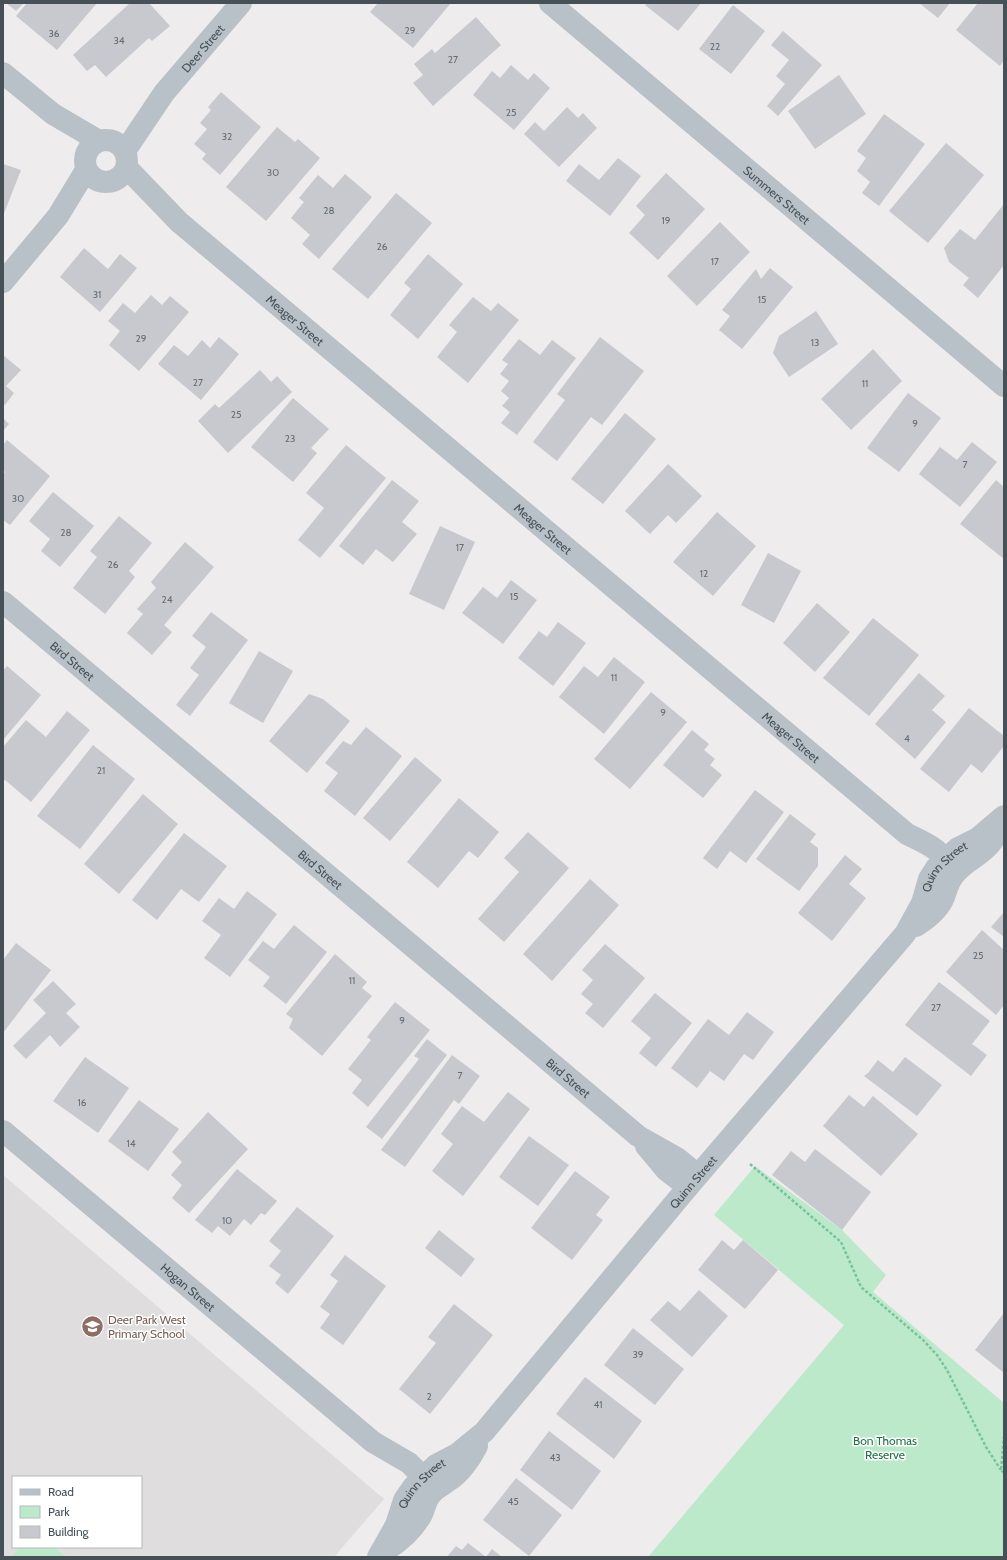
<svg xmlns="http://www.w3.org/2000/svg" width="1007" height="1560" font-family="Cabin,sans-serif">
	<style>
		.education { fill: #dfdddd; fill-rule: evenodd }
		.green { fill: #bde9cb }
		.building { fill: #c7c9ce }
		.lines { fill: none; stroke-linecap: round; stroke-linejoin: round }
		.path { stroke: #78c49a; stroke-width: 2.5; stroke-dasharray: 3 2; stroke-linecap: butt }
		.minor { stroke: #b8c1c7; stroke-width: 22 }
		.labels { text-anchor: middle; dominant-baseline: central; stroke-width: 3; stroke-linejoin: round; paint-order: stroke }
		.number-label { font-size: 10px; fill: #666e75 }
		.street-label { font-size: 12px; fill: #465057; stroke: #fff }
		.education-label { font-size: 12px; fill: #785e54; stroke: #fff; text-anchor: start }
		.park-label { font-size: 12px; fill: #1e7143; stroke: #fff }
	</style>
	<rect width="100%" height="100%" fill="#eeecec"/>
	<!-- education -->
	<path class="education" d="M3,1175L384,1499L334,1557H3ZM13,1477H141V1547H13Z"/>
	<!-- green -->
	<path class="green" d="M755,1166L842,1230L886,1275L873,1292L1004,1403V1557H648L844,1325L714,1215Z
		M20,1547H54L66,1557H11Z"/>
	<!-- building -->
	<path class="building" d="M6,3H24L16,11Z
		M27,3H97L57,50L16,16Z
		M130,3H149L170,26L152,41L149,38L106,77L95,65L87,71L73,55Z
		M378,3H451L413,48L370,12Z
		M647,3H701L678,31L645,5Z
		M919,3H950L938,18Z
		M978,3H1004V60L1000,66L956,30Z
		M733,5L765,31L731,74L699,49Z
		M476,17L501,45L433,106L413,83L423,75L414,64L432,49L435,53Z
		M783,31L822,65L778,116L767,106L785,84L776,76L789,60L771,45Z
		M511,65L528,80L534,73L550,88L514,130L473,95L492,71L500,78Z
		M839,75L866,114L815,149L788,111Z
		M221,92L261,127L220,175L202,159L206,154L194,144L207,129L200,123L211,110L208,107Z
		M567,107L578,118L583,113L597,128L559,167L524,134L535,122L544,131Z
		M884,114L925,144L879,206L862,193L870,182L857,171L866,158L857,151Z
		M277,127L295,142L298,139L320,158L266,221L226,187Z
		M946,143L984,175L928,243L889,211Z
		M618,158L641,176L610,216L566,181L579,164L599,180Z
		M3,164L21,170L3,216Z
		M666,173L705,209L658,260L629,233L645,215L636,206Z
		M345,174L372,197L319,259L302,244L310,235L291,218L304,202L299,198L318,175L333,188Z
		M396,193L432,223L368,299L332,269Z
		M1004,204V265L978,298L963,285L969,278L949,262L944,248L960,229L975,240Z
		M720,222L750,252L697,306L667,276Z
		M84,248L108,269L120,254L137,268L100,312L60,277Z
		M428,254L463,284L418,339L390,315L411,289L404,283Z
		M770,268L793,287L742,349L719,330L730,316L722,310L756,269L761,279Z
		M151,295L162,305L170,296L189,312L139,371L109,345L120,331L108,321L123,303L135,313Z
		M473,297L491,311L498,303L519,320L468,383L437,357L457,332L449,325Z
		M816,311L838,344L789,377L773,353L779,336Z
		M219,337L239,354L201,400L158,364L174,345L188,356L202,340L210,348Z
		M600,337L644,371L602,425L591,417L557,461L533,442L565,400L557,394Z
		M519,339L540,355L552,340L576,358L517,435L501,423L510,412L502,406L509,398L501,391L509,381L500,374L508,364L502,360Z
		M873,349L902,381L851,430L821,399Z
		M3,355L21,370L6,386L14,393L5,405L3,403Z
		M260,370L271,382L277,376L292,392L228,453L198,421L215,404L219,408Z
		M908,393L941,418L899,472L867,448Z
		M293,398L329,429L311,448L317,453L293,482L251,447Z
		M625,413L656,439L603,504L571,479Z
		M3,418L9,424L3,431Z
		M7,440L50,476L10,525L3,520V475L5,472L3,470V445Z
		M972,442L997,462L960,507L919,474L940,447L957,460Z
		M346,445L386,478L320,558L298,540L324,508L306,493Z
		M668,464L702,496L676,523L668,515L650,534L625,511Z
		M392,480L419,501L402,522L417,534L393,562L376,549L363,565L339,546Z
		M996,480L1004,487V559L960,524Z
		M53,492L94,526L60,567L41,551L50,539L29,521Z
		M717,512L756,546L713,596L673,562Z
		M119,516L152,543L129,571L135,577L105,614L73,588L97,557L90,551Z
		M440,526L475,542L444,610L409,594Z
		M185,542L214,567L164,625L172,632L152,655L127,633L143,614L137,609L156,588L151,582Z
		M768,553L801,571L774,623L741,605Z
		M511,580L537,600L503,644L462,613L483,587L497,598Z
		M817,603L850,632L815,672L783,643Z
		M211,612L248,640L190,716L176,705L199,675L190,668L206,647L192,636Z
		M873,618L919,655L869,716L823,678Z
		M558,622L586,643L553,686L518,658L539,631L547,637Z
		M259,651L293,671L263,723L229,703Z
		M614,657L645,682L604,734L559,697L584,666L598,677Z
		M7,666L41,695L3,740V671Z
		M919,673L945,696L932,710L946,722L915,759L875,724Z
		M651,692L687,722L630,789L594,759Z
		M309,694L323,699L350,721L307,773L269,741Z
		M969,708L1004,736V746L982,773L971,764L949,792L920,769Z
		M67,711L90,730L31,802L5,780L3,782V747L26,720L46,737Z
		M366,727L402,756L355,816L324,791L338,773L325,763L343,741L351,745Z
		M692,730L709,744L704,750L715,759L710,765L722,775L703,798L663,765Z
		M93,745L135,779L80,849L37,816Z
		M415,757L442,780L390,841L363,818Z
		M755,790L784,812L746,863L730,851L717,869L703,858Z
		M143,794L178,824L119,894L84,864Z
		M459,798L499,832L478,858L469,851L438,888L407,862Z
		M790,814L816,834L810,842L818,848V866L799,891L756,859Z
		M528,832L569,868L504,942L478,919L519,872L504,858Z
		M184,833L227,866L199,902L181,889L157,920L132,900Z
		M845,855L862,869L849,884L866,898L832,941L798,913Z
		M590,879L619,905L552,981L523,954Z
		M247,891L277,914L230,977L204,958L221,935L202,921L219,898L234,909Z
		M1004,912V937L991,927Z
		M294,925L327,952L286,1004L263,986L270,977L248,960L263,941L274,949Z
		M982,930L1004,950V1005L996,1015L946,972Z
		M16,943L51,970L3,1033V960Z
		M605,944L645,978L603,1028L585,1013L593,1004L581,994L593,980L582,970Z
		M335,954L367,982L362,988L372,996L322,1056L289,1028L293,1019L286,1014Z
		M53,981L76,1004L66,1013L80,1027L60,1047L50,1035L26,1059L13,1046L46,1013L33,1000Z
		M939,982L990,1021L972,1044L987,1055L971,1076L905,1025Z
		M655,993L692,1023L656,1067L639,1053L651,1038L631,1021Z
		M395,1002L430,1030L368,1107L352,1093L362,1080L348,1069L371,1040L367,1037Z
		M747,1012L774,1032L753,1060L744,1054L724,1081L710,1071L697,1088L671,1068L708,1019L729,1035Z
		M427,1039L447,1055L382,1139L366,1127L419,1059L414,1056Z
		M452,1055L480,1076L459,1104L454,1100L405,1167L381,1150Z
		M85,1057L129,1088L98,1133L53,1101Z
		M905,1057L942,1085L917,1116L864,1076L868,1073L878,1060L893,1072Z
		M508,1092L530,1109L463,1196L432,1171L453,1144L441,1134L462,1106L484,1122Z
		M849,1095L864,1107L873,1096L918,1134L881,1176L823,1126Z
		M139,1100L179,1129L148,1171L108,1141Z
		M208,1112L248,1149L189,1213L172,1198L182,1185L171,1175L182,1162L172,1152Z
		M529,1136L569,1165L538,1206L499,1177Z
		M815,1149L871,1192L842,1230L772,1175L791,1151L805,1162Z
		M237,1169L277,1201L265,1215L261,1213L251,1225L244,1219L230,1236L218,1226L212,1233L195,1220Z
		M575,1171L610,1197L596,1215L603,1220L572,1260L531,1228Z
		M297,1207L334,1236L288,1294L275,1283L281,1275L269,1266L281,1251L269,1241Z
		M439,1230L475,1259L461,1277L425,1248Z
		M722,1240L734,1250L743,1240L778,1270L745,1309L698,1270Z
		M345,1255L386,1286L343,1345L320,1328L330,1314L320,1307L338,1281L330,1275Z
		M699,1290L728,1316L692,1357L650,1320L668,1301L680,1311Z
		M454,1304L493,1335L430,1414L399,1389L436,1343L428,1337Z
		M1004,1313V1373L975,1350Z
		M633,1328L684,1369L655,1405L604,1365Z
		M585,1377L642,1421L614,1459L556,1414Z
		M549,1431L601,1471L572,1510L520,1470Z
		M516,1478L562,1515L529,1556L483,1520Z
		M468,1543L486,1557L492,1549L502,1557H447L456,1546L462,1550Z"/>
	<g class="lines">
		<!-- path -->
		<path class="path" d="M750,1164L841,1242L861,1287L923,1340L937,1355L947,1370L986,1447L1001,1470
			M1004,1436L1001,1470L1004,1473"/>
		<!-- minor -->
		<g class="minor">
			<path id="s1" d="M550,3L1004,386"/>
			<path d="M3,73L53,114L99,141"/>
			<circle cx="106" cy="161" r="21"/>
			<path id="s2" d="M125,151L164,93L241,3"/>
			<path id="s3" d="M127,168L179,222L907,834C932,846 941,849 954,874"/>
			<path d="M3,282L58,216L86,170"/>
			<path id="s4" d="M3,602L638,1136L677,1158L698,1175"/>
			<path d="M916,926C927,919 939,910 944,897C947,889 948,882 954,875C970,855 987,857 999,829"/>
			<path id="s5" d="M3,1131L373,1442L409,1463L422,1476L431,1494"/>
			<path d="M646,1146L666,1170L688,1187"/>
			<path d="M388,1549C402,1540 412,1531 421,1516C425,1509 425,1501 431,1494C436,1488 442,1486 448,1481C460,1474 471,1458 477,1446"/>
			<path id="s6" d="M378,1557L396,1525L404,1500L413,1487L436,1465L457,1454L484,1432L688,1187L905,934L922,903L929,879L936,868L958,848L978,838L1004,816"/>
		</g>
	</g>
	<!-- icons -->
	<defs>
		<symbol id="school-disc" viewBox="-11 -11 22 22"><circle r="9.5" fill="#8d6e63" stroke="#fff"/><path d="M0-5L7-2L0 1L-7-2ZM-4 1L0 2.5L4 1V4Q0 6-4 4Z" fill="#fff"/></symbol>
	</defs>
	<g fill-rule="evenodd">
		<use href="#school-disc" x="80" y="1314" width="25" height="25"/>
	</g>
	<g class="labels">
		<!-- number labels -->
		<g class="number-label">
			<text x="410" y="30">29</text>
			<text x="54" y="33">36</text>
			<text x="119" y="40">34</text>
			<text x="715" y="46">22</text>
			<text x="453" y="59">27</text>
			<text x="511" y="112">25</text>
			<text x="227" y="136">32</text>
			<text x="273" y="172">30</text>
			<text x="329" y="210">28</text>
			<text x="666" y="220">19</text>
			<text x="382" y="246">26</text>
			<text x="715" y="261">17</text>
			<text x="97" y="294">31</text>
			<text x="762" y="299">15</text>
			<text x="141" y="338">29</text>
			<text x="815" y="342">13</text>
			<text x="198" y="382">27</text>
			<text x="865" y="383">11</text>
			<text x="236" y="414">25</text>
			<text x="915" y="423">9</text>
			<text x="290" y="438">23</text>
			<text x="965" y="464">7</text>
			<text x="18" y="498">30</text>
			<text x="66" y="532">28</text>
			<text x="460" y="547">17</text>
			<text x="113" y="564">26</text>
			<text x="704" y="573">12</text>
			<text x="514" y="596">15</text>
			<text x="167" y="599">24</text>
			<text x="614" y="677">11</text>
			<text x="663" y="712">9</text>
			<text x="907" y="738">4</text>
			<text x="101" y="770">21</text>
			<text x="978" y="955">25</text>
			<text x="352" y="980">11</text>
			<text x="936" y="1007">27</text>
			<text x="402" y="1020">9</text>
			<text x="460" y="1075">7</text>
			<text x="82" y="1102">16</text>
			<text x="131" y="1143">14</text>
			<text x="227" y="1220">10</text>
			<text x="638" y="1354">39</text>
			<text x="429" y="1396">2</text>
			<text x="598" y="1404">41</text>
			<text x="555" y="1457">43</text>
			<text x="513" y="1501">45</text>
		</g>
		<!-- street labels -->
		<g class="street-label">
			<text stroke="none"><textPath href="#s2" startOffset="129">Deer Street</textPath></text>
			<text stroke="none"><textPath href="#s1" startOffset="297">Summers Street</textPath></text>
			<text stroke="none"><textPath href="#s3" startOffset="227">Meager Street</textPath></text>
			<text stroke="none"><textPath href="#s3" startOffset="551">Meager Street</textPath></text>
			<text stroke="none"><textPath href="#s4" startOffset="91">Bird Street</textPath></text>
			<text stroke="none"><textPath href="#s3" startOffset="875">Meager Street</textPath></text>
			<text stroke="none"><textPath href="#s4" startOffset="415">Bird Street</textPath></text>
			<text stroke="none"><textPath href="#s6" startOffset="901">Quinn Street</textPath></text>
			<text stroke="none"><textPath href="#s4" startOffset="739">Bird Street</textPath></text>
			<text stroke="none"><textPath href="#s6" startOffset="495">Quinn Street</textPath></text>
			<text stroke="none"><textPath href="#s5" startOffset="242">Hogan Street</textPath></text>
			<text stroke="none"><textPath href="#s6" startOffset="87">Quinn Street</textPath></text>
		</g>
		<!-- education labels -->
		<g class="education-label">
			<text x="108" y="1319">Deer Park West<tspan x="108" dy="14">Primary School</tspan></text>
		</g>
		<!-- park labels -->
		<g class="park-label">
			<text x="885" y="1440">Bon Thomas<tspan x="885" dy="14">Reserve</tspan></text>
		</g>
	</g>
	<!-- border -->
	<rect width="1007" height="1560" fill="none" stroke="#465057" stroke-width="8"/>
	<!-- legend -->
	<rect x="12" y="1476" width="130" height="72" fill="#ffffff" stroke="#b5b9bc"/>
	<rect x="20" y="1489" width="20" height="6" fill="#b8c1c7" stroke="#b5b9bc"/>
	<text x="48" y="1496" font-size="12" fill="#465057">Road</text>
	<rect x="20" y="1506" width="20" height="12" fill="#bde9cb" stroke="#b5b9bc"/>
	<text x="48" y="1516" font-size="12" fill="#465057">Park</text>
	<rect x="20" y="1526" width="20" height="12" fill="#c7c9ce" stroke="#b5b9bc"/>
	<text x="48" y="1536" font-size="12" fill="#465057">Building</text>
</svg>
